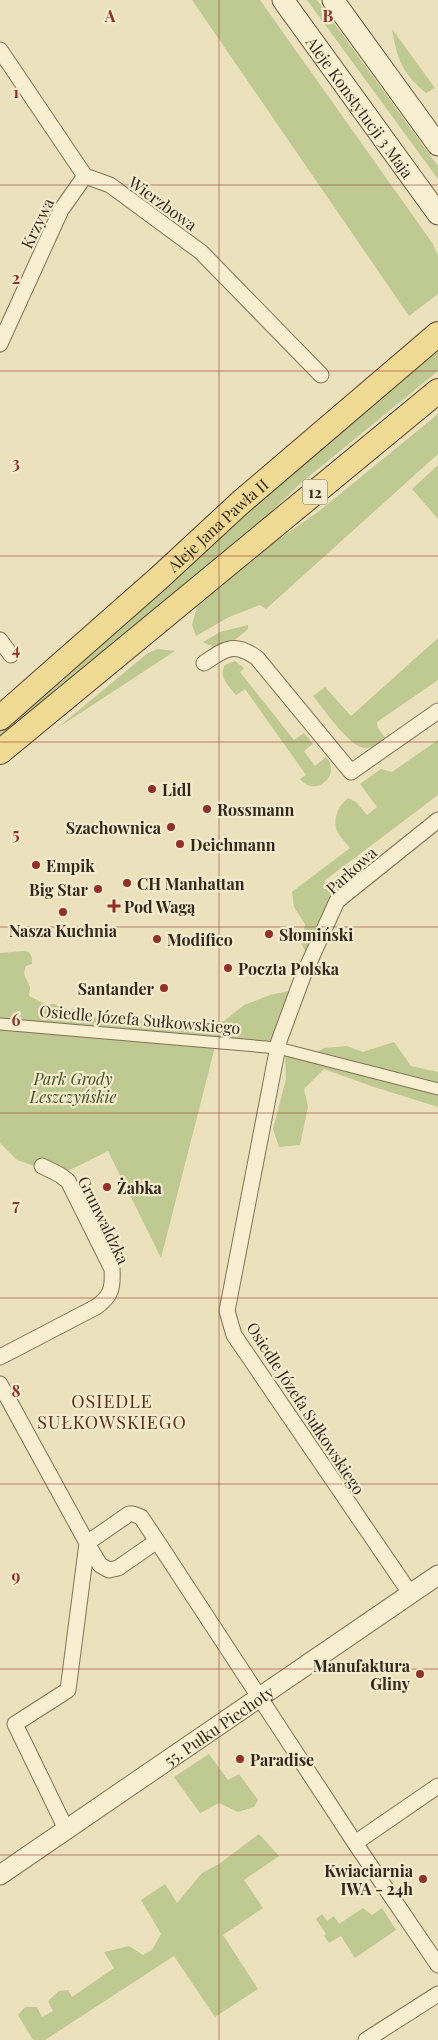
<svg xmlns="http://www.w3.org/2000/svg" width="438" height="2040" font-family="'Playfair Display',serif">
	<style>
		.green { fill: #bfc992 }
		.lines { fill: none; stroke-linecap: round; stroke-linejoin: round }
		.pedestrian-casing { stroke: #837257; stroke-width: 13 }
		.minor-casing { stroke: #837257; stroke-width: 17 }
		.tertiary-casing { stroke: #837257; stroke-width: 21 }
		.secondary-casing { stroke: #65533a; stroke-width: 23 }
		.primary-casing { stroke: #513f2b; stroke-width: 26 }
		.pedestrian { stroke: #f8eed0; stroke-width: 11 }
		.minor { stroke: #f8eed0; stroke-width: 15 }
		.tertiary { stroke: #f8eed0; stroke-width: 19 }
		.secondary { stroke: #f8eed0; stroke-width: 21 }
		.primary { stroke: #f0da94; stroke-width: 24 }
		.grid { fill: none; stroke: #912f28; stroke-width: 1; stroke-opacity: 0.55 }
		.poi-dot { fill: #912f28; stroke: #f4ebcc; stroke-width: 2 }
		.labels { text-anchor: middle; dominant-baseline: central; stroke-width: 4.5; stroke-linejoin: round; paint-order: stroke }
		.shield { fill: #f4ebcc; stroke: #6d6250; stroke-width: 1 }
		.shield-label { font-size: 15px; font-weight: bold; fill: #33281b }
		.street-label { font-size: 16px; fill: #33281b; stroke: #f4ebcc }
		.poi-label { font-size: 16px; font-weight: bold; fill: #33281b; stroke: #f4ebcc; text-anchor: start }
		.park-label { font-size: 16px; font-style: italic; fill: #414f22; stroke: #f4ebcc }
		.neighbourhood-label { font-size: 18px; letter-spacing: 1px; fill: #5e2e1c; stroke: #f4ebcc }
		.grid-label { font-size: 16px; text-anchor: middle; font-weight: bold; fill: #912f28; stroke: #f4ebcc; stroke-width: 4.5; stroke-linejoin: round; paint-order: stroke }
	</style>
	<rect width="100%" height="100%" fill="#ece1bd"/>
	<!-- green -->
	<path class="green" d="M192,0H260L433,244L438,256V294L409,316Z
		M307,0H317L438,166V179Z
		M392,29L435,88L426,93C402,73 397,59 392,29Z
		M438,345V371L301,483L224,557L0,739V727L345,421Z
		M438,414V454L266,609L260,605L229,617L196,636L192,625L198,603L250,559L318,512Z
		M438,465V519L412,489Z
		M248,625V629C234,641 221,653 203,642L220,632Z
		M438,638V680L377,722L378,728L386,739C380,743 373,748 365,748C349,747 324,709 313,696L325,687L351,716Z
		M158,649L175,651L56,729L137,662L148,653Z
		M235,661L244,668L240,672L294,740L304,733L313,744L304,751L315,766L326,757C342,776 315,798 300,779L306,775L245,689L236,695C229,686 218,677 225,665Z
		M438,740V795L324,881L334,886L337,901L310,960L301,943L305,924L294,907L292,892L350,848C346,843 340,837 337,831C332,819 339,805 348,798L356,802L367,815L377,807L360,784L381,769L392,772Z
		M24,951L29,952L32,958V964L26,966C21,976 28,979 30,987C30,990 29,993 29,996L45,1004H54L64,1008L77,1010L97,1018L202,1024L224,1021L244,1005L270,995L298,989L278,1048L216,1043L161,1258L108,1151L60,1175L17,1160L0,1143V953Z
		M394,1042L411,1066L438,1072V1107L371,1086L324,1069L304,1089L308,1107L300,1145L279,1147L273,1129L286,1079L285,1057L287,1051L310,1056L324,1048L347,1046L363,1052Z
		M209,1754L228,1780L239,1774L258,1800L254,1807L238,1812L219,1803L200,1813L174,1777Z
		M259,1834L279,1856L244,1880L263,1908L223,1935L258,1989L215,2017L174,1956L45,2040H33L18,2015L25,2007H37L42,2017L53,2011L48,2001L59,1991L68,1990L72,1997L114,1968L104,1952L129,1946L143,1955L152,1950L161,1934L141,1900L165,1884L177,1903L202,1873L219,1864Z
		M363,1908L372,1915L382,1908L396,1930L355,1958L341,1936L329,1943L324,1936L326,1934L316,1919L322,1914L327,1921L334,1916L339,1924Z"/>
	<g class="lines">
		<defs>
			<path id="pedestrian" d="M0,1024L278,1048L438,1089"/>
			<path id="minor" d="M0,50L85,176L110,185L201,252L321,375
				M0,344L61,210L85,176
				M0,640L11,655
				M204,663C225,649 234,641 257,658L351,772L438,711
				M0,1357L96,1307C112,1296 113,1287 112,1269L68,1181L60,1175L42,1166
				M0,1384L87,1543L68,1690L15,1724L67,1831
				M157,1541L118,1568L109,1570L100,1565L87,1543L129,1514H133L141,1517L157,1541L355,1843L438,1965
				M410,1593L234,1335L227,1311L279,1041L303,976L337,901L438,820
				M355,1843L438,1786
				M366,2040L438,1994"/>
			<g id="tertiary">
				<path id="s1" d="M0,1875L438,1575"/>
			</g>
			<g id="secondary">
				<path id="s2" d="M283,0L438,214"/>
				<path d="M333,0L438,145"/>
			</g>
			<g id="primary">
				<path id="s3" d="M0,718L159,578L240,503L438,334"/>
				<path d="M0,752L438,391"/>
			</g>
		</defs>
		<!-- pedestrian casing -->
		<use href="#pedestrian" class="pedestrian-casing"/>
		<!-- minor casing -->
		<use href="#minor" class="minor-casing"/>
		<!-- tertiary casing -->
		<use href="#tertiary" class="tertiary-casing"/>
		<!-- secondary casing -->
		<use href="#secondary" class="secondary-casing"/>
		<!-- primary casing -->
		<use href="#primary" class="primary-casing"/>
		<!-- pedestrian -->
		<use href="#pedestrian" class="pedestrian"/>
		<!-- minor -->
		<use href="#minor" class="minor"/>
		<!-- tertiary -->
		<use href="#tertiary" class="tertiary"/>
		<!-- secondary -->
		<use href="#secondary" class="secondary"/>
		<!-- primary -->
		<use href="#primary" class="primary"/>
	</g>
	<!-- grid -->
	<path class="grid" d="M219,0V2040M0,185H438M0,371H438M0,556H438M0,742H438M0,927H438M0,1113H438M0,1298H438M0,1484H438M0,1669H438M0,1855H438"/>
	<!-- markers -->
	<g class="poi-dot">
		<circle cx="152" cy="789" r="5"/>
		<circle cx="207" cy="809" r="5"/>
		<circle cx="171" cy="827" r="5"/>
		<circle cx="180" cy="844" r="5"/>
		<circle cx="36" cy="865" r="5"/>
		<circle cx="127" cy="883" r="5"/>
		<circle cx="98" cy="889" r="5"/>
		<path d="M111.5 898.5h5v5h5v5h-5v5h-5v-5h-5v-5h5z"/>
		<circle cx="63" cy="912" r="5"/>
		<circle cx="269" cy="934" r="5"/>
		<circle cx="157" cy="939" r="5"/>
		<circle cx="228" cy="968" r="5"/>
		<circle cx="164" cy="988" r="5"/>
		<circle cx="107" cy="1187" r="5"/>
		<circle cx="420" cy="1674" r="5"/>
		<circle cx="240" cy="1759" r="5"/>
		<circle cx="423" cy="1879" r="5"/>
	</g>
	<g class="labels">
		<!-- shield labels -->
		<rect class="shield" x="302.5" y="479.5" width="25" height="25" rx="4"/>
		<g class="shield-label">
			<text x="315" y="492">12</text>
		</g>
		<!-- street labels -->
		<g class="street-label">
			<text stroke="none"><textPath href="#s2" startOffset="132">Aleje Konstytucji 3 Maja</textPath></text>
			<text transform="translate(163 203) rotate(36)">Wierzbowa</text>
			<text transform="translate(37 223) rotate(-64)">Krzywa</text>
			<text stroke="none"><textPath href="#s3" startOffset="291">Aleje Jana Pawła II</textPath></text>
			<text transform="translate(351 870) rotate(-42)">Parkowa</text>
			<text transform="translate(140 1019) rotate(5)">Osiedle Józefa Sułkowskiego</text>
			<text transform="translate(104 1220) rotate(64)">Grunwaldzka</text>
			<text transform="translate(306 1408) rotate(57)">Osiedle Józefa Sułkowskiego</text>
			<text stroke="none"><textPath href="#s1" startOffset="265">55. Pułku Piechoty</textPath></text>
		</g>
		<!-- poi labels -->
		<g class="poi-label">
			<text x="162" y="789">Lidl</text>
			<text x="217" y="809">Rossmann</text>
			<text x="161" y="827" text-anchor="end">Szachownica</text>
			<text x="190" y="844">Deichmann</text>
			<text x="46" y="865">Empik</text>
			<text x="137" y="883">CH Manhattan</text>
			<text x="88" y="889" text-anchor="end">Big Star</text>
			<text x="124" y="906">Pod Wagą</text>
			<text x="63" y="930" text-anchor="middle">Nasza Kuchnia</text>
			<text x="279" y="934">Słomiński</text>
			<text x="167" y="939">Modifico</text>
			<text x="238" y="968">Poczta Polska</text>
			<text x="154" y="988" text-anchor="end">Santander</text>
			<text x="117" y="1187">Żabka</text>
			<text x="410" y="1665" text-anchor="end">Manufaktura<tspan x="410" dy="18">Gliny</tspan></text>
			<text x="250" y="1759">Paradise</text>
			<text x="413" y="1870" text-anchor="end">Kwiaciarnia<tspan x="413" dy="18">IWA - 24h</tspan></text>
		</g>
		<!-- park labels -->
		<g class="park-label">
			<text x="73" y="1078">Park Grody<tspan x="73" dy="18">Leszczyńskie</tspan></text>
		</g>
		<!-- neighbourhood labels -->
		<g class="neighbourhood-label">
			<text x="112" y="1401">OSIEDLE<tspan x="112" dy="21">SUŁKOWSKIEGO</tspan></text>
		</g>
	</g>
	<g class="grid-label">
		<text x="110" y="22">A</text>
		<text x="328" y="22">B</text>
		<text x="16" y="98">1</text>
		<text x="16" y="284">2</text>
		<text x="16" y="469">3</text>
		<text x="16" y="655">4</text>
		<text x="16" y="840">5</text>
		<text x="16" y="1026">6</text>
		<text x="16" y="1211">7</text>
		<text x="16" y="1397">8</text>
		<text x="16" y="1582">9</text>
	</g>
</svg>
